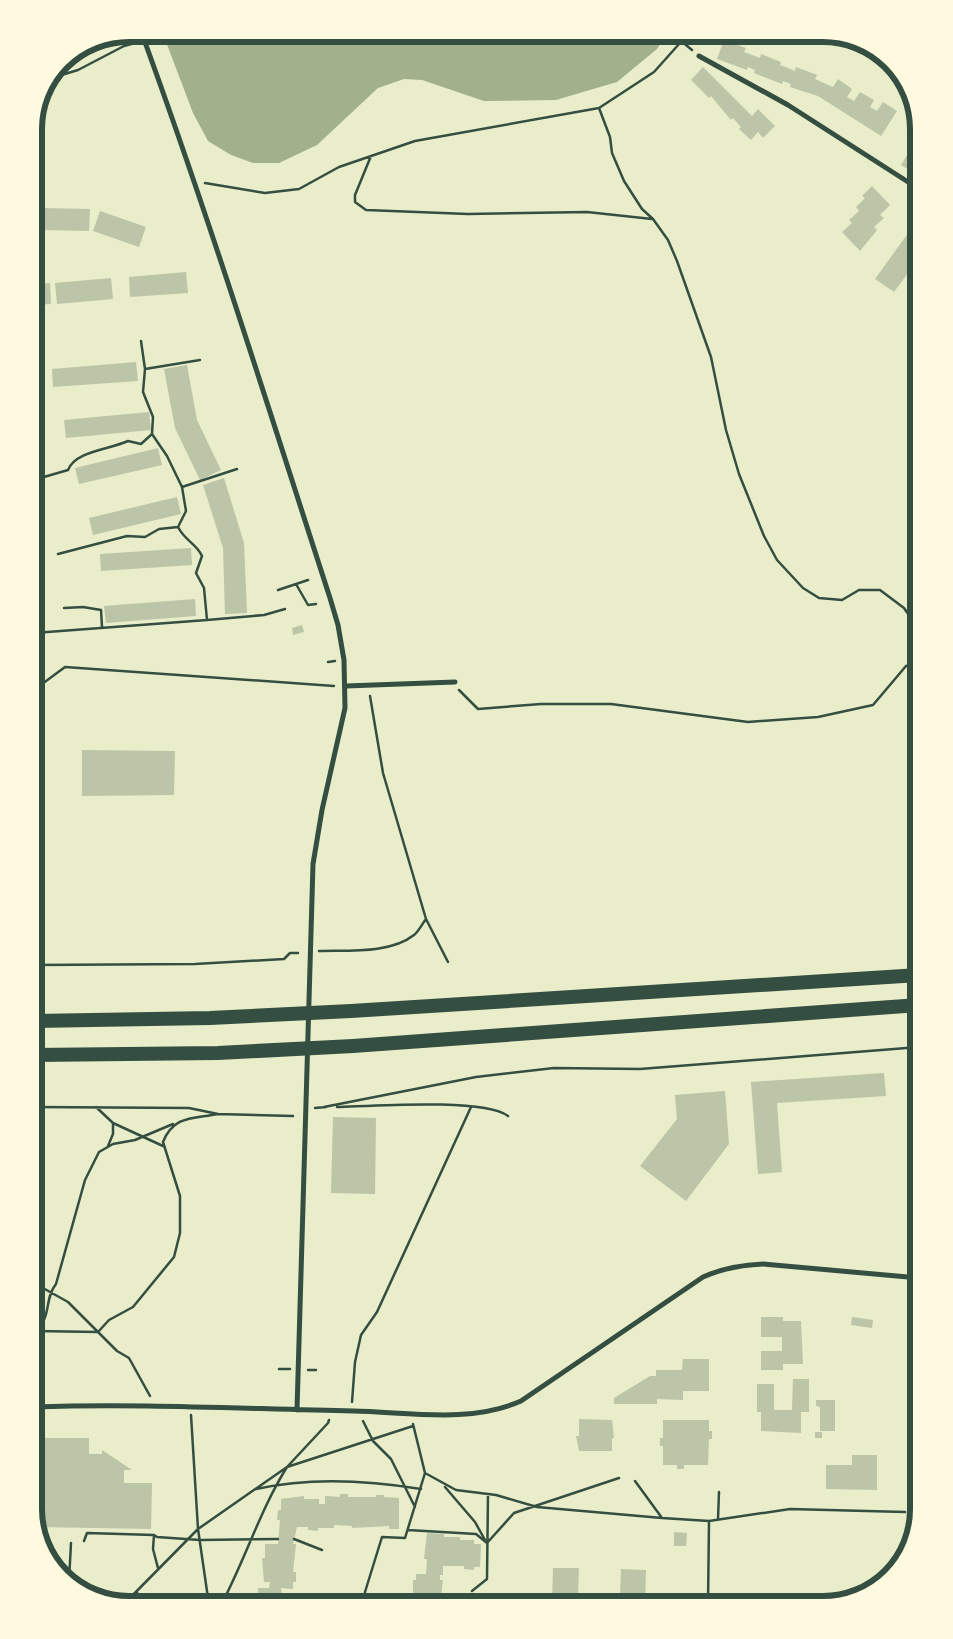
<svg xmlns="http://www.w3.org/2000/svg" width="953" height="1639" font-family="Manrope,sans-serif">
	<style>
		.water { fill: #a3b18a }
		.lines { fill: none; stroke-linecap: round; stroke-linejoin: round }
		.stream { stroke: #a3b18a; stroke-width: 4.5 }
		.building { fill: #bcc5a7 }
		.path { stroke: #344e41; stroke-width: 2.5 }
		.minor { stroke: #344e41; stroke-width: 5 }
		.trunk { stroke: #344e41; stroke-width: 14 }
		.rim { fill: none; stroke: #344e41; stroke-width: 6 }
	</style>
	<rect width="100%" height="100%" fill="#e9edc9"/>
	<!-- water -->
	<path class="water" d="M163,34H667L657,49L617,82L556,100L484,101L422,80L404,79L378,88L317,145L279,163H253L231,155L208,141L193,113Z"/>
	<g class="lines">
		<!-- stream -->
		<path class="stream" d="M85,46L103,41"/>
	</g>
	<!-- building -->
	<path class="building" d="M724,40L746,48L744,52L760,58L761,54L781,62L780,65L788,68L795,71L796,67L817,75L815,79L833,87L838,79L852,89L847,97L854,101L860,92L874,100L870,107L877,111L883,102L897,111L881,136L818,96L790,87L791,84L783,81L782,84L754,73L755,70L748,67L747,70L717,59Z
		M703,67L752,116L758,109L775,126L763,138L758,132L751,140L739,129L741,127L733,118L731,120L711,96L709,98L691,80Z
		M919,136V176L901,165Z
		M34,163H38V171H34Z
		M872,186L890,205L880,215L884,218L874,227L877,230L860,251L842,232L852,223L849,220L859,211L856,207L865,198L862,196Z
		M34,208H36V229H34Z
		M42,208L90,209L89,231L41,230Z
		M100,211L146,227L139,247L93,231Z
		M919,218V258L894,292L875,279Z
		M186,272L188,293L130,297L129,277Z
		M111,278L113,299L57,304L55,283Z
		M50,283L51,304L34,305V285Z
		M136,362L138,381L53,387L52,369Z
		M187,365L197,420L221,470L200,480L175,428L164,369Z
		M149,412L151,430L66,438L64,420Z
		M158,448L162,465L79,484L75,468Z
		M224,478L244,543L247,613L225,614L223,548L203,485Z
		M177,497L181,514L93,535L89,518Z
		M34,518H41L44,557L34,558Z
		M191,548L192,565L101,571L100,554Z
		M195,599L196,616L106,623L104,606Z
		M302,625L304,632L293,635L292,628Z
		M82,750L175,751L174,795L82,796Z
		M884,1073L886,1096L777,1103L782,1172L758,1174L751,1082Z
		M725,1091L729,1144L686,1201L640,1166L677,1119L675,1095Z
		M333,1117L376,1118L375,1194L331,1193Z
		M761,1317H783V1321H801L803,1364H783V1370H761V1351H782V1337H761Z
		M852,1317L873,1320L872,1328L851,1325Z
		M683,1359H709V1391H683V1400L657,1399V1404H614V1398L650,1376H656V1370H682Z
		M793,1379H809V1412H801V1433L761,1431V1412H757V1384H774V1410H792Z
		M816,1400H835V1431H820V1407L816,1406Z
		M579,1419L612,1420L614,1438H612V1451H579L576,1436H579Z
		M663,1420H709V1431H712V1439H709L708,1465H684V1469H677V1465H663V1446H660V1438H663Z
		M815,1432H822V1438H815Z
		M34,1438H89V1454H102V1450L132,1470H124V1483H152L151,1529L38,1527L34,1510Z
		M912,1449H919V1457H911Z
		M852,1455H877V1490L826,1489V1465H852Z
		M340,1494H348V1497H376V1495H384V1497L399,1498V1529H389V1526L352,1528V1526L334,1525V1528H318V1531L308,1530V1527H297L293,1544H296L293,1572H296V1582H293V1589L281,1588L283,1604L252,1605V1594H258V1588H269L270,1582H264L262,1558H265V1544H278L280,1520H277L278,1510H281V1499L304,1496V1499H319V1504H325V1496L340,1497Z
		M674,1532L687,1533L686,1546H674Z
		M427,1533L444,1534V1537H460V1540H474V1544H481L480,1567H474V1570L464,1569V1566H443V1575H440V1580H443L440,1605H410V1595H413V1580H416V1574H426L427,1559H424Z
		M891,1563L898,1565L889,1575Z
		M553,1568H579L578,1595L582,1597H620L621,1569L646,1570L645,1603H659V1605L582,1603L578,1605H552Z"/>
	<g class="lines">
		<!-- path -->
		<path class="path" d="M681,41L692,50
			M55,77L78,70L124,46L135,43
			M599,108L610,137L612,153L624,181L642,209L653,219L668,240L677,261L711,357L726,430L739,474L764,536L777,560L803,588L819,598L842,600L859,590H880L904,608L919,630
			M371,156L355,195V202L366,210L468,214L587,212L652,219
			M205,183L265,193L299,189L339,167L415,141L599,108L654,72L688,34
			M141,341L145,369L143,392L153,417L152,434L167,456L182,487L237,469
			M145,369L200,360
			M37,479L68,470C75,451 108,450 128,441L141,444L152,434
			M182,487L186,511L178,527C185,541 197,544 202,556L196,573L204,588L207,620L264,615L285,609
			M34,495L40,493
			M58,554L127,536L145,537L159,529L178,527
			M296,584L308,605L316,604
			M278,590L308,580
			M64,608L83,607L101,610L102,627
			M34,633L207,620
			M328,662L335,661
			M34,690L65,667L334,686
			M459,690L478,709L541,704H611L748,722L818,717L873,705L906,666L919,663
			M370,696L383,773L426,919L448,962
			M319,951C348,950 390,954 414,935C419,931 422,924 426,919
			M34,965L195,964L284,959L290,953H298
			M34,1107L189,1108L218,1114L293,1116
			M96,1107L113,1123L163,1146
			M324,1107L476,1077L554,1068L640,1069L919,1047
			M337,1107C372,1106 484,1098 508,1116
			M315,1108L326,1107
			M108,1146L113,1134V1123
			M34,1283L68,1302L98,1332L109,1320L133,1307L174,1257L180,1233V1196L163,1142C174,1115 193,1119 218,1114
			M34,1331L98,1332L117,1351L129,1358L150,1396
			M36,1331C52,1316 44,1299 56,1284L85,1180L99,1152L113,1144L135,1140L173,1124
			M279,1369H290
			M308,1370H316
			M352,1402L355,1362L361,1335L377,1312L471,1107
			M191,1415L198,1529L209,1605
			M363,1421L373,1441L391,1459L415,1507
			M413,1424L425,1473L456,1490L496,1495L537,1507L662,1518
			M635,1481L662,1518L709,1521L790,1509L905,1512
			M445,1487L475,1522L485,1540
			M256,1489C310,1477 366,1480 421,1489
			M718,1519L719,1492
			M408,1530L476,1534L487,1543
			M154,1535L157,1537L200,1540L278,1539
			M294,1539L322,1550
			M84,1541L87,1533L154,1535L153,1549L158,1568
			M487,1543L514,1513L619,1478
			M69,1581L71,1543
			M472,1591L487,1579L488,1494
			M137,1593L151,1605
			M123,1605L198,1529L287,1467L328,1423L329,1420
			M221,1605C245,1560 260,1510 287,1467L413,1426
			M363,1605L365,1592L382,1537L405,1538L425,1473
			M708,1605L709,1521"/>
		<!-- minor -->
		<path class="minor" d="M142,34C210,220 269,410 330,598L338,625L344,660L345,708L322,810L313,864L297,1410
			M699,56L788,105L919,189
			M346,686L455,682
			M34,1407C140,1403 246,1409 353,1411C409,1412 469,1424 521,1401L703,1277C723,1268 741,1265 763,1264L919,1278"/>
		<!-- trunk -->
		<path class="trunk" d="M34,1021L210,1018L351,1011L919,975
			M34,1055L218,1053L353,1046L919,1005"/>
	</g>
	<!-- crop -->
	<path d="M0 0H953V1639H0ZM129 42H823A87 87 0 0 1 910 129V1509A87 87 0 0 1 823 1596H129A87 87 0 0 1 42 1509V129A87 87 0 0 1 129 42Z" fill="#fefae0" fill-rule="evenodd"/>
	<path class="rim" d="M129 42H823A87 87 0 0 1 910 129V1509A87 87 0 0 1 823 1596H129A87 87 0 0 1 42 1509V129A87 87 0 0 1 129 42Z"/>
</svg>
